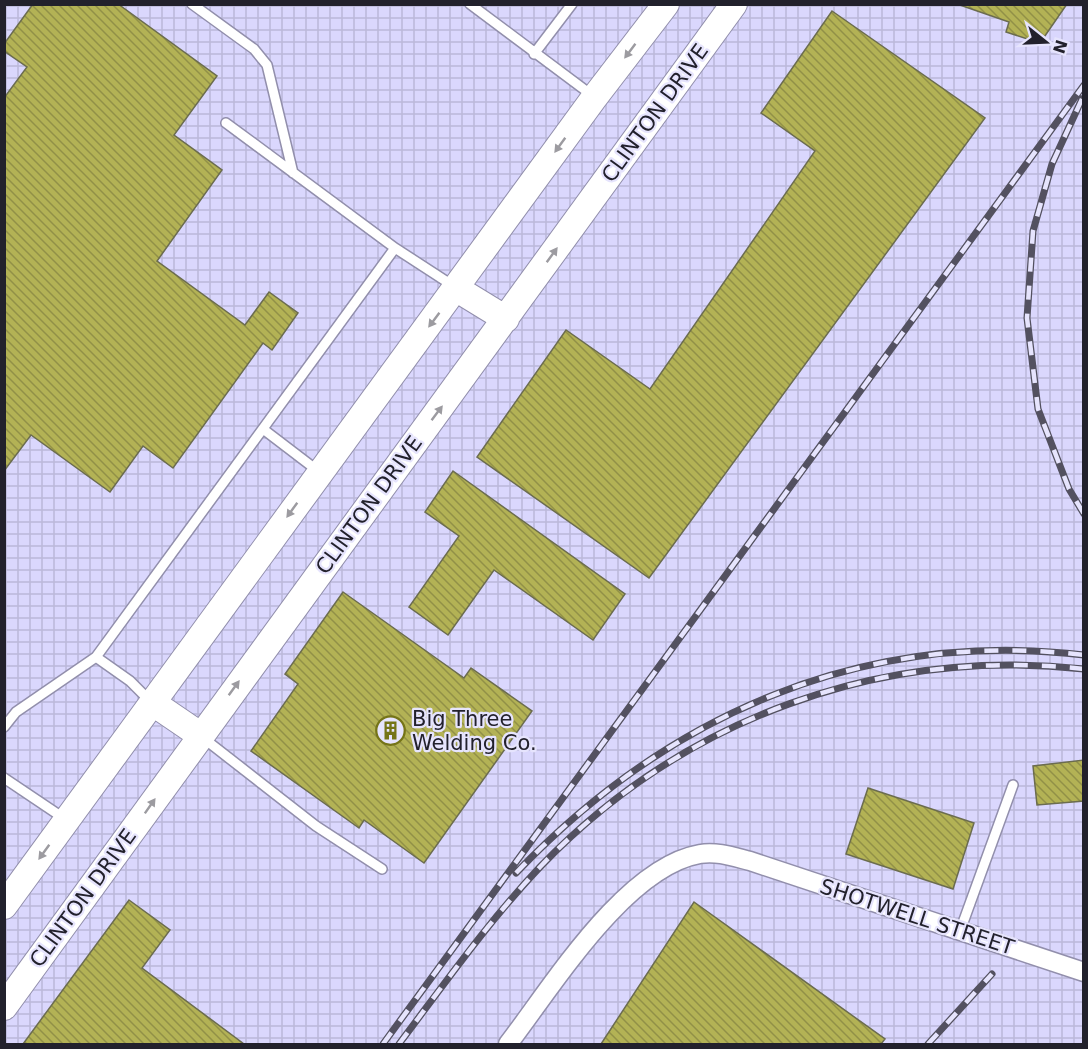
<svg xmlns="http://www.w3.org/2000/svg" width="1088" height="1049" font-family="'DejaVu Sans',sans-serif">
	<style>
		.industrial { fill: url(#industrial-grid) }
		.building { fill: url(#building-back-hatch); stroke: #6b6c4f; stroke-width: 1.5 }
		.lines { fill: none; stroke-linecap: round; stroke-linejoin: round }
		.service-casing { stroke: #928fac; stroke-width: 12 }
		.minor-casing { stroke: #928fac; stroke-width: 21 }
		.secondary-casing { stroke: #928fac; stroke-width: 28 }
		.service { stroke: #fff; stroke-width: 9 }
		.minor { stroke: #fff; stroke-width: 18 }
		.secondary { stroke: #fff; stroke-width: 26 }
		.rail-casing { stroke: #535160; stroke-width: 7 }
		.rail { stroke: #e6e4fd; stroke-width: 4.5; stroke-dasharray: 14; stroke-linecap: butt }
		.oneway { fill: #9c9ba0 }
		.labels { text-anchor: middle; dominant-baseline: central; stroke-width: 4.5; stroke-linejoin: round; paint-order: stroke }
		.street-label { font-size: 21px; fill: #22212c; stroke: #e6e4fd }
		.poi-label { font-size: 21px; fill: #22212c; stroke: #e6e4fd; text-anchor: start }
	</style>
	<defs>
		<pattern id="industrial-grid" width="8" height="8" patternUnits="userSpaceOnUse" patternTransform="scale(1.5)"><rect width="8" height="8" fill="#dad7fd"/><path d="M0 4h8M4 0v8" fill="none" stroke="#bbb8d9"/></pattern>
		<pattern id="building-back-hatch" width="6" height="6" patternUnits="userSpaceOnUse" patternTransform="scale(1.5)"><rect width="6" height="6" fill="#b3b255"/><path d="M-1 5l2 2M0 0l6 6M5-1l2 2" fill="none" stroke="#919047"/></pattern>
	</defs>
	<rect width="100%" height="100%" fill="#e6e4fd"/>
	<!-- industrial -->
	<path class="industrial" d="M5,5H1083V1044H5Z"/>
	<!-- building -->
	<path class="building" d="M33,4H118L217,76L174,135L222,170L157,261L245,325L269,292L298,313L272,350L263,343L173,468L143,446L110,492L31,435L4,471V98L27,67L4,51V44Z
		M957,4H1067L1040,43L1006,32L1009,22Z
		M832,11L985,118L649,578L477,457L566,330L650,389L815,151L761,113Z
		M453,471L625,594L593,640L494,570L448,635L409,607L459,536L425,512Z
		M343,592L464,678L471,668L532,711L424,863L364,820L359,828L251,751L298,684L285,674Z
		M1084,760V801L1037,805L1033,766Z
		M868,788L974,823L953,889L846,854Z
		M129,900L170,930L142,968L244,1044H23Z
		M694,902L885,1039L881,1044H601Z"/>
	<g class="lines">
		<defs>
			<path id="service" d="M192,4L254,49L267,65L293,173
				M470,4L593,96
				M534,54L572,4
				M226,123L395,248
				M263,429L318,471
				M150,701L130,681L96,657L395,248L455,287
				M4,727L16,712L96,657
				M202,737L316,826L382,869
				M4,778L65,819
				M960,931L1013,785"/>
			<path id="minor" d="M508,1044C552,987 625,867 700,854C717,851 734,857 750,861L1084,972"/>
			<path id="secondary" d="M457,289L506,319
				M153,703L200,735
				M4,906L594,98L666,4
				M4,1007L734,4"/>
		</defs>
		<!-- service casing -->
		<use href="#service" class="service-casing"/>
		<!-- minor casing -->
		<use href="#minor" class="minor-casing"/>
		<!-- secondary casing -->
		<use href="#secondary" class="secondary-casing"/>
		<!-- service -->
		<use href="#service" class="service"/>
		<!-- minor -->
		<use href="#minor" class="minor"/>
		<!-- secondary -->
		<use href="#secondary" class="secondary"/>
		<defs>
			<path id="rail" d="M1082,99L1052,164L1033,231L1027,318L1038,409L1069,489L1084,514
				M516,873C667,715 862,629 1084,655
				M383,1044L1084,85
				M399,1044C445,983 488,922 540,867C683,718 880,647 1084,669
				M928,1044L992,974"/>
		</defs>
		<!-- rail casing -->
		<use href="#rail" class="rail-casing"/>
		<!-- rail -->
		<use href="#rail" class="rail"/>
	</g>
	<!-- one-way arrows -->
	<defs><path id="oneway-solid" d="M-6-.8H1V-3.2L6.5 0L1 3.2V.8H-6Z" transform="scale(1.5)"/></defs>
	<g class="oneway">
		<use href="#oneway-solid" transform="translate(630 51) rotate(127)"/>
		<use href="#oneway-solid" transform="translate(560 145) rotate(126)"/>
		<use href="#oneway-solid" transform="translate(552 255) rotate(-54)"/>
		<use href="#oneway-solid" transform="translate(434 320) rotate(127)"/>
		<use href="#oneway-solid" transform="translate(437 413) rotate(-53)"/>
		<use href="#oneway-solid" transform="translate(292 510) rotate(126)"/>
		<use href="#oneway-solid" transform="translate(234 688) rotate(-54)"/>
		<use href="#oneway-solid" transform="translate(150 806) rotate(-55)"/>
		<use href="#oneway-solid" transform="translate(44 852) rotate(126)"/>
	</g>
	<!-- icons -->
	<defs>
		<symbol id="building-ring" viewBox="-11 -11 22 22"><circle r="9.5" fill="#e6e4fd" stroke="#757418" stroke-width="1.5"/><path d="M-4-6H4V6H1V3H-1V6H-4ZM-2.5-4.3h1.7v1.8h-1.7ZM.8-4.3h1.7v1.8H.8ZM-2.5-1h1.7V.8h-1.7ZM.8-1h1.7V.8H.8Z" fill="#757418"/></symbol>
	</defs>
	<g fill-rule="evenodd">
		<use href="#building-ring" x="374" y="714" width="33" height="33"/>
	</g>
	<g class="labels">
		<!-- street labels -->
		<g class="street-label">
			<text transform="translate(655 113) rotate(-54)">CLINTON DRIVE</text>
			<text transform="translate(369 505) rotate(-54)">CLINTON DRIVE</text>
			<text transform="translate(83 898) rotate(-54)">CLINTON DRIVE</text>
			<text transform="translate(917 917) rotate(18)">SHOTWELL STREET</text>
		</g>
		<!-- poi labels -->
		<g class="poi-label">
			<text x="412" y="719">Big Three<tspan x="412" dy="24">Welding Co.</tspan></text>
		</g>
	</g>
	<!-- border -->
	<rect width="1088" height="1049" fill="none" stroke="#22212c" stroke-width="12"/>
	<!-- north arrow -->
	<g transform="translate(1046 42) rotate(108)" stroke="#e6e4fd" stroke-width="4.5" paint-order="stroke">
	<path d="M0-4.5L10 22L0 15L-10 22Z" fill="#22212c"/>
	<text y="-9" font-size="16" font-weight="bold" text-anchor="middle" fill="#22212c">N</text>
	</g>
</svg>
